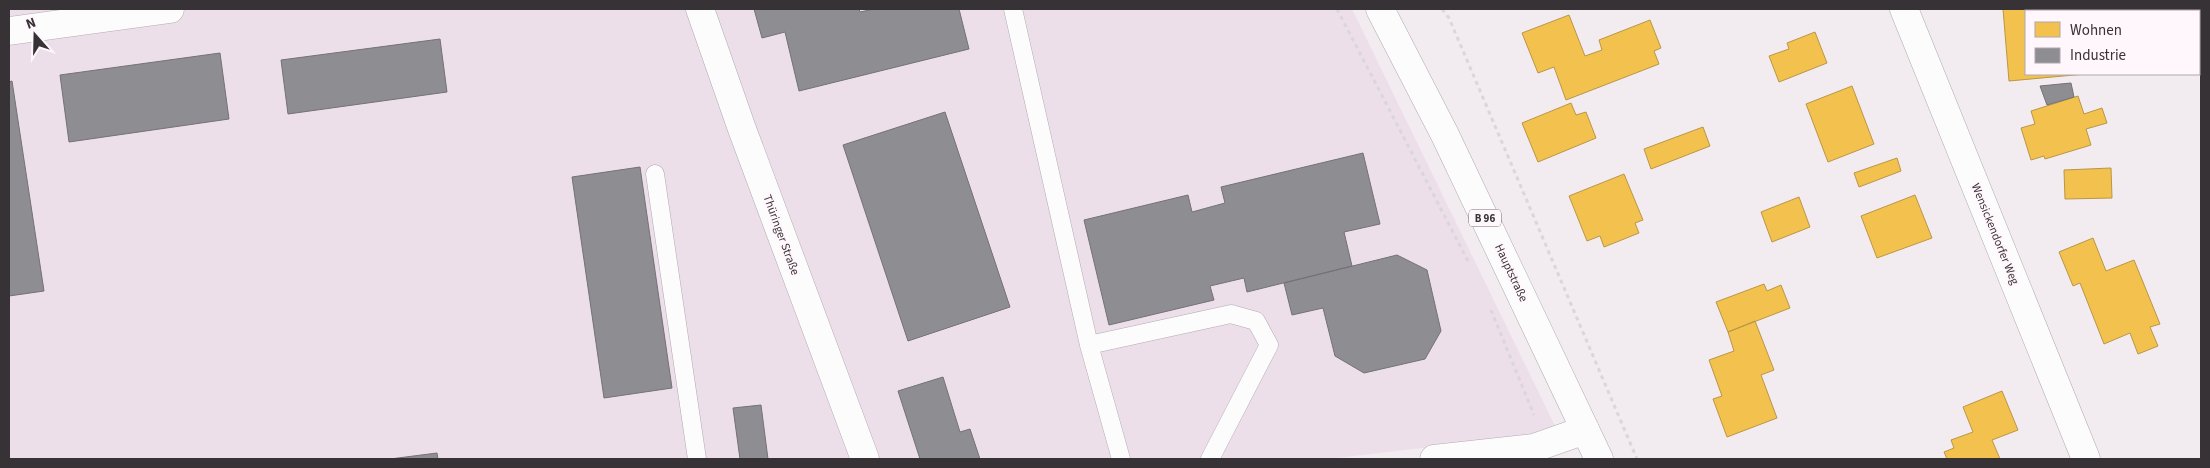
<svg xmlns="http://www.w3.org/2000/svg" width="2210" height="468" font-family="'Source Sans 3',sans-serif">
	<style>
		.built { fill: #eddfe9 }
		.homes { fill: #f2c14e; stroke: #ba9647 }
		.industry { fill: #8d8d92; stroke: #737276 }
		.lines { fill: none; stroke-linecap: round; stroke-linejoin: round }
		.service-casing { stroke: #b0abaf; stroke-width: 19 }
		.minor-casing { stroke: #b0abaf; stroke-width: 29 }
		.primary-casing { stroke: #b0abaf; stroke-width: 29 }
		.path { stroke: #d9d7d9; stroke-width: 3; stroke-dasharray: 4 4; stroke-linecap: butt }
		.service { stroke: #fdfcfd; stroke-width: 18 }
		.minor { stroke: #fdfcfd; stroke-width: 28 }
		.primary { stroke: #fdfcfd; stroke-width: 28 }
		.labels { text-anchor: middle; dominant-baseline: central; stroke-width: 5; stroke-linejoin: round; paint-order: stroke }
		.shield { fill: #fff7fc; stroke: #736d71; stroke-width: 1 }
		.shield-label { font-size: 11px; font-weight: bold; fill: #373236 }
		.street-label { font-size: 12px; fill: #373236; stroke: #fff7fc }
	</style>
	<rect width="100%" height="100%" fill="#f2ebf0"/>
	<!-- built -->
	<path class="built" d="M9,9H1352L1556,428L1540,434L1328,459H9Z"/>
	<!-- homes -->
	<path class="homes" d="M2003,9H2079V11H2026V74H2085L2009,81Z
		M1569,15L1585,56L1602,50L1599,40L1650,20L1661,48L1654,51L1659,64L1566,100L1554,67L1538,73L1522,33Z
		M1815,32L1827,63L1779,82L1769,56L1789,49L1787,43Z
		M1852,86L1874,144L1828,162L1806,104Z
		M2078,96L2084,114L2102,108L2107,123L2086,129L2091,145L2045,159L2044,156L2031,160L2021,128L2035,124L2031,111Z
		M1571,103L1576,115L1586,112L1596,138L1538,162L1522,123Z
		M1703,127L1710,146L1651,169L1644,149Z
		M1897,158L1901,171L1859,187L1854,173Z
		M2111,168L2112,198L2065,199L2064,170Z
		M1624,174L1643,220L1635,223L1639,233L1604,247L1600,236L1587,241L1569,196Z
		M1915,195L1932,238L1877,258L1861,216Z
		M1799,197L1810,227L1772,242L1761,212Z
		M2093,238L2106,271L2134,260L2160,324L2150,327L2158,346L2138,354L2130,333L2104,344L2080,283L2073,286L2059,252Z
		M1764,284L1767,291L1781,285L1790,308L1728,332L1716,302Z
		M1755,321L1774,370L1761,375L1777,418L1727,437L1713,399L1722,396L1709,360L1734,351L1728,332Z
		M2002,391L2018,430L1992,440L2000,459H1947L1944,452L1954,448L1951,440L1973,432L1963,407Z"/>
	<!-- industry -->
	<path class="industry" d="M754,9H859L860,12L874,9H959L969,49L799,91L785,32L762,38Z
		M440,39L447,92L288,114L281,60Z
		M220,53L229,119L69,142L60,75Z
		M12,81L44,291L9,296V82Z
		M2071,83L2074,97L2047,105L2040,86Z
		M945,112L1010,307L908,341L843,145Z
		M1363,153L1380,224L1344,232L1352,266L1247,292L1244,278L1210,286L1214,300L1109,325L1084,220L1188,195L1192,212L1225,203L1221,187Z
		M640,167L672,388L604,398L572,177Z
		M1397,255L1427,270L1441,331L1425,359L1364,373L1335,356L1323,308L1292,315L1284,283Z
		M943,377L960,432L970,429L980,459H920L898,391Z
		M761,405L768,459H740L733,408Z
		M437,453L438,459H390Z"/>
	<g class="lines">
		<defs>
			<path id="service" d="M1013,9L1089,345L1231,314L1256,321L1269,345L1210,459
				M655,174L697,459
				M1089,345L1121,459"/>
			<path id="minor" d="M700,9L742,129L865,459
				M1904,9L2086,459
				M9,31L170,9
				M1434,459L1534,448L1585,430"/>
			<path id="primary" d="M1380,9L1445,135L1599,459"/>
		</defs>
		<!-- service casing -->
		<use href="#service" class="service-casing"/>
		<!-- minor casing -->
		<use href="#minor" class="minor-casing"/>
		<!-- primary casing -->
		<use href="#primary" class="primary-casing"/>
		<!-- path -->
		<path class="path" d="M1337,9L1469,263
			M1442,9L1449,18L1637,459
			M1491,310L1534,415"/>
		<!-- service -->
		<use href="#service" class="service"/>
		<!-- minor -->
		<use href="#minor" class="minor"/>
		<!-- primary -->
		<use href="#primary" class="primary"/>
	</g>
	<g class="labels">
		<!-- shield labels -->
		<rect class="shield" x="1469" y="209.5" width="32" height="17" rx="4"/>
		<g class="shield-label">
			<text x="1485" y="218">B 96</text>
		</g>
		<!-- street labels -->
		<g class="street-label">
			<text transform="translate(1995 234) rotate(68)">Wensickendorfer Weg</text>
			<text transform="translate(781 235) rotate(70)">Thüringer Straße</text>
			<text transform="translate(1511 273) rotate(65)">Hauptstraße</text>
		</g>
	</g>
	<!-- border -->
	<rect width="2210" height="468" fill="none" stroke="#373236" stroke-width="20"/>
	<!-- legend -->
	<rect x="2025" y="10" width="175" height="65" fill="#fff7fc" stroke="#afa8ad"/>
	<rect x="2035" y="22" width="25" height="15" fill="#f2c14e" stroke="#afa8ad"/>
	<text x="2070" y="35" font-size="15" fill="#373236">Wohnen</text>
	<rect x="2035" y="48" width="25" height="15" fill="#8d8d92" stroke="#afa8ad"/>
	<text x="2070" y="60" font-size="15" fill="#373236">Industrie</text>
	<!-- north arrow -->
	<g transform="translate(35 35) rotate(340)" stroke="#fff7fc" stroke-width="4" paint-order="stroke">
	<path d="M0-4L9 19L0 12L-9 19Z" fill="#373236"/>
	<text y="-8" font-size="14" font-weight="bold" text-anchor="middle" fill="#373236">N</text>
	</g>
</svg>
